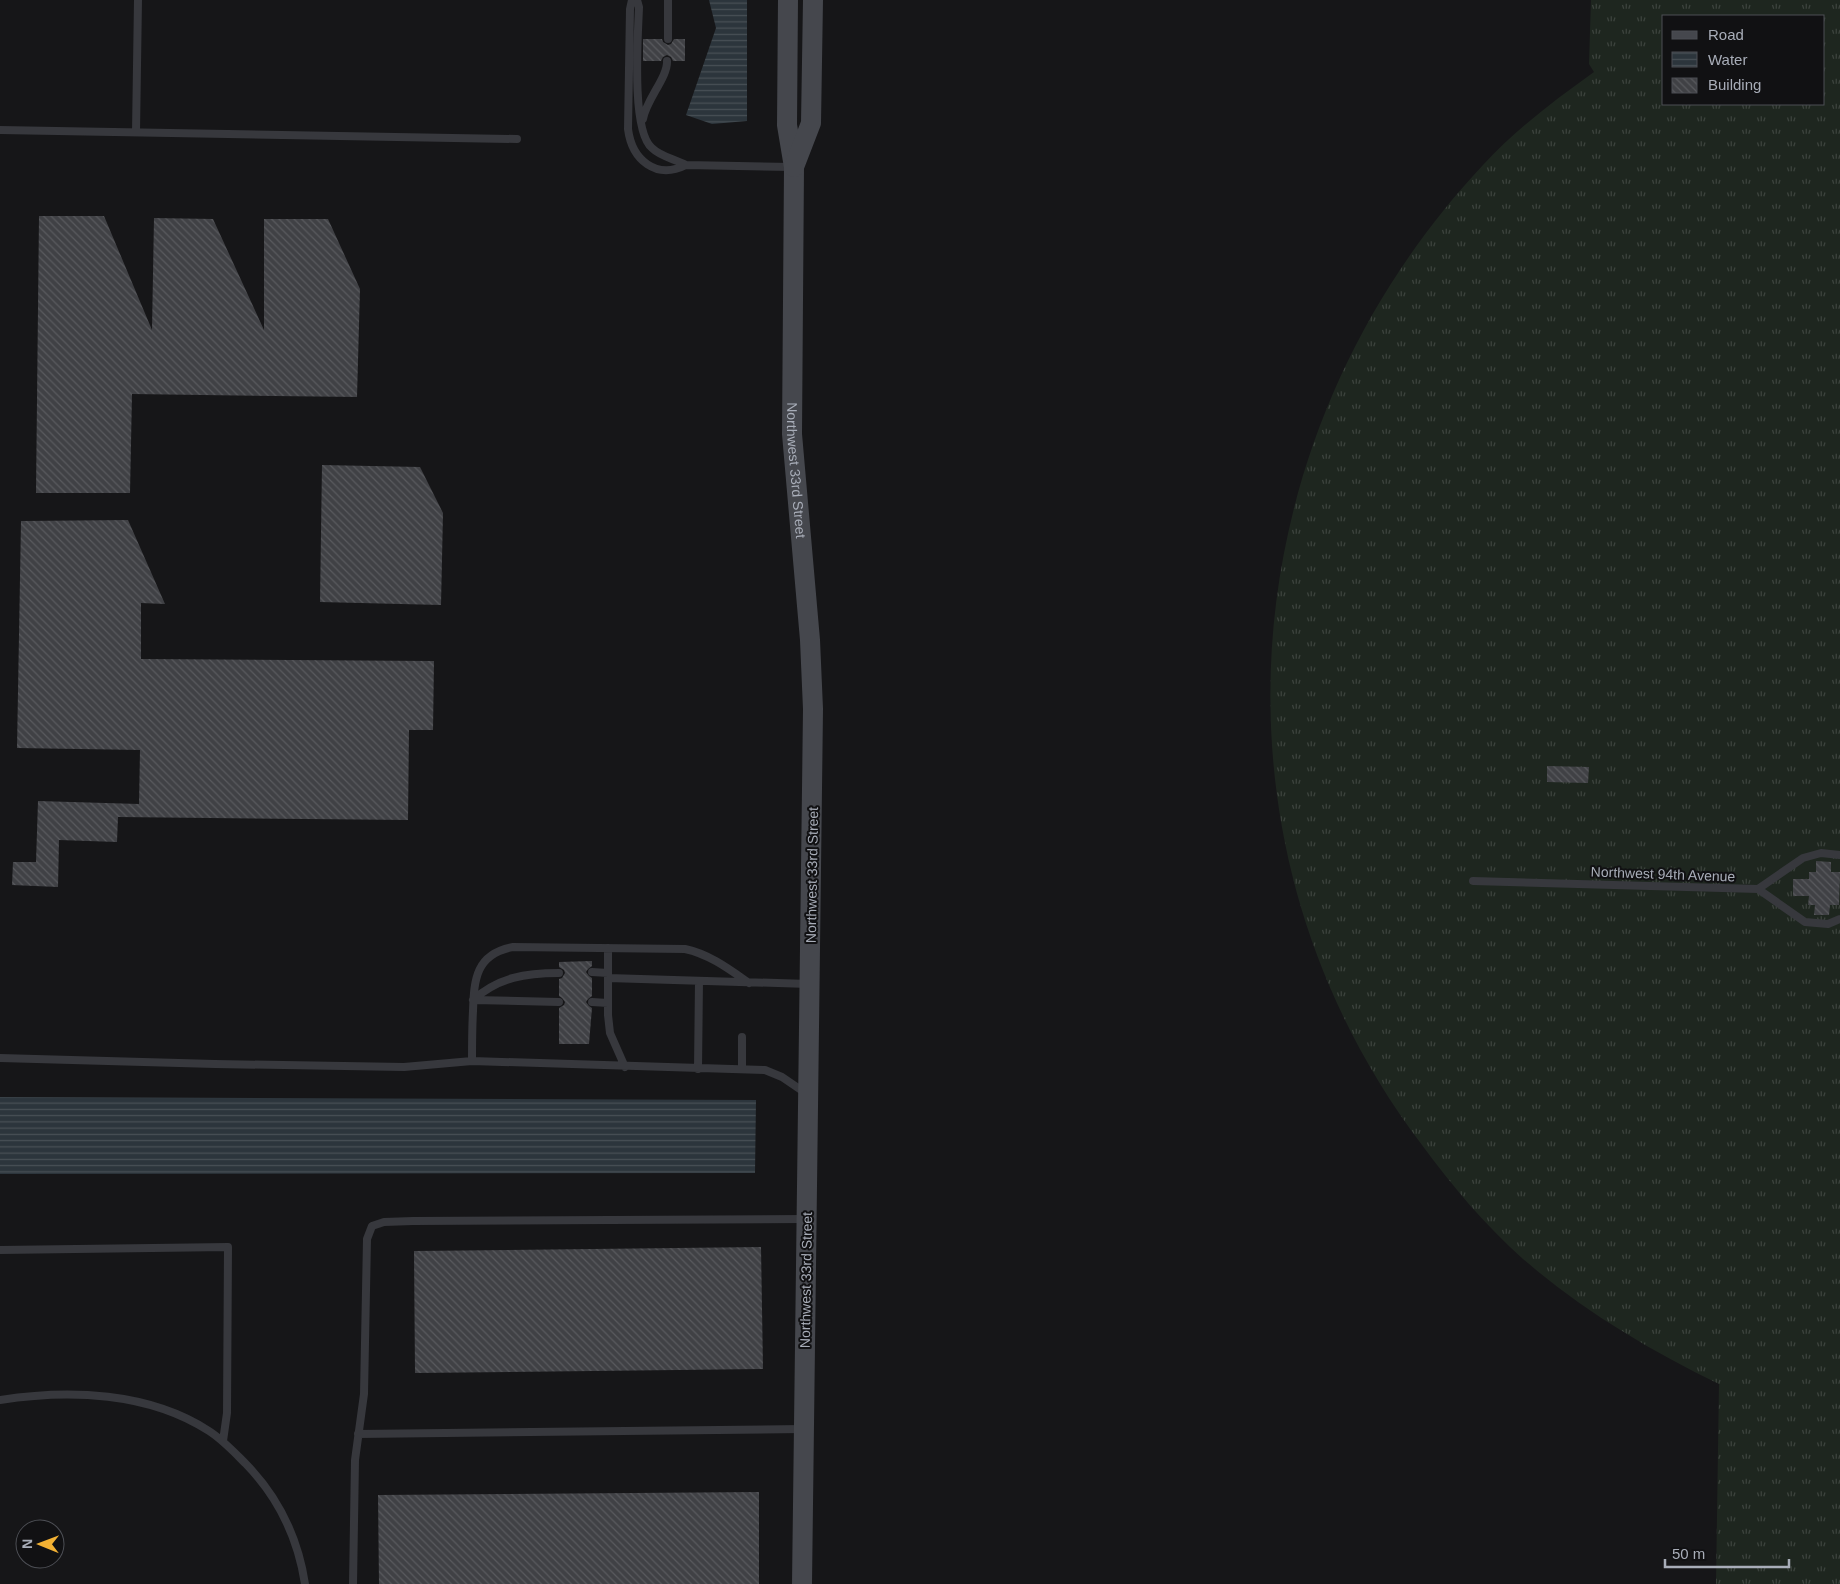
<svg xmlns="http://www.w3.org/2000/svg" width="1840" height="1584" font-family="Arial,sans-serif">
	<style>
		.grass { fill: url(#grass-tufts); fill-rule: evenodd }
		.water { fill: url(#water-rules) }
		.building { fill: url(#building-back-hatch) }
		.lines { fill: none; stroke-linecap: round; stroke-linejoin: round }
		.lane { stroke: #37383d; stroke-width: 8 }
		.secondary { stroke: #45474d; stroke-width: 20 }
		.labels { text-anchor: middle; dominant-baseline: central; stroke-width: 4; stroke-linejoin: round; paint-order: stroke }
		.street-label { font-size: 14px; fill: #a8adb8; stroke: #111113 }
	</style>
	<defs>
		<pattern id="grass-tufts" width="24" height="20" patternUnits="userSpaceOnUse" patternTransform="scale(1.25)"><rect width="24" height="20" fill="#1e261f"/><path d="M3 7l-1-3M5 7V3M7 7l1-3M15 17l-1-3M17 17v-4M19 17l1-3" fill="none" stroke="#3c433d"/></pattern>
		<pattern id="water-rules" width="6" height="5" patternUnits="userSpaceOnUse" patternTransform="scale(1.25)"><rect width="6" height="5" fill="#2c353c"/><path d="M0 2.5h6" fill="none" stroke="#485056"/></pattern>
		<pattern id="building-back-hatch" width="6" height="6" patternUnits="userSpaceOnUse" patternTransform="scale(1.25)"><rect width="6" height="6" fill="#404145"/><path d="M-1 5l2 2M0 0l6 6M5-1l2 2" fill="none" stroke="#595a5e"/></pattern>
	</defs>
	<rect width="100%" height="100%" fill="#161618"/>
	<!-- grass -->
	<path class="grass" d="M1591,0H1840V1584H1716L1719,1384C1649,1350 1582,1310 1523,1259C1485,1225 1452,1186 1422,1145C1195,846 1229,436 1483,165C1516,129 1555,100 1594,72L1589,64ZM1664,16H1824V104H1664Z"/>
	<!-- water -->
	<path class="water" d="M709,0H747V121L712,124L686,115L716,28Z
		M0,1097L756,1100L755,1173L0,1174Z"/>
	<!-- building -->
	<path class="building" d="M643,39H662L663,42L668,45L671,44L674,39H685V61H673L671,57L667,55L663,57L661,61H643Z
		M39,216H104L152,330L154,218L213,219L264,330V219H328L360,289L357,397L132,394L130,493H36Z
		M322,465L420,467L443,513L441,605L320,602Z
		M128,520L165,604L141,603V659L434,661L433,730H409L408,820L118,817L117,842L59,840L58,887L12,885L13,862H36L38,801L139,804L140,750L17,748L21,521Z
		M1547,766L1589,767L1588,783L1547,782Z
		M1816,861L1831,862V872H1840L1839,905H1830L1829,915H1814L1815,905H1808L1809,896H1793V879H1809V872H1816Z
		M592,961V966L588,969L586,972L589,976L592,978V996L588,999L586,1002L589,1006L592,1008L589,1044H559V1008L564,1005L565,1002L562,998L559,996V979L562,978L565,973L564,970L559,967V962Z
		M761,1247L763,1369L415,1373L414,1251Z
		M759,1492V1584H379L378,1495Z"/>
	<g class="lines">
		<!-- lane -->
		<path class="lane" d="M632,0L630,9L628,129C632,160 656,180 686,165L792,167
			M637,0L639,7C638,35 631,131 652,148C661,157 675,159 686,165
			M668,39V0
			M643,119C646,100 668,77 667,61
			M0,130L517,139
			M136,132L138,0
			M1473,881L1758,889L1805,922L1828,924L1840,919
			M1758,889L1803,858L1821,853L1840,855
			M592,972L608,973
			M608,978V948
			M473,1000C499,977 526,973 559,973
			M473,1000L559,1002
			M592,1002L608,1003
			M0,1058L215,1064L404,1067L472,1061L765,1070L782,1077L807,1094
			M472,1061C472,1044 472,1028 473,1011C474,979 476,954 513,947L685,949C709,954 729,969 749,983
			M625,1067L610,1033L608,1015V978L809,984
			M698,1069L699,981
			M742,1069V1037
			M0,1250L228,1247L227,1413L223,1441
			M0,1400C69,1389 149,1392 209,1431C223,1440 234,1452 246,1464C278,1497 298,1538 305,1584
			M358,1434L803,1429
			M353,1584L355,1460L364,1394L367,1239L372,1226L384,1222L413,1221L805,1219"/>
		<!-- secondary -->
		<g class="secondary">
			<path id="s1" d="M788,0L787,125L794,167L792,434L810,640L813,709L802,1584"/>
			<path d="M794,167L811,123L813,0"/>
		</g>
	</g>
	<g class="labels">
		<!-- street labels -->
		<g class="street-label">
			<text stroke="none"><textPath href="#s1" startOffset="471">Northwest 33rd Street</textPath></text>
			<text transform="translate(1663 874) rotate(2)">Northwest 94th Avenue</text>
			<text transform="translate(812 875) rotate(-89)">Northwest 33rd Street</text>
			<text transform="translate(806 1280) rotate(-89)">Northwest 33rd Street</text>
		</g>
	</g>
	<!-- legend -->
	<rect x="1662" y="15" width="162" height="90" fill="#111113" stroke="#4d4f55"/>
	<rect x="1672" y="31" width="25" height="8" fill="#45474d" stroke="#4d4f55"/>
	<text x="1708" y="40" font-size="15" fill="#a8adb8">Road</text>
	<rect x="1672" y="52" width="25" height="15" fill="url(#water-rules)" stroke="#4d4f55"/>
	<text x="1708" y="65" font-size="15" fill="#a8adb8">Water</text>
	<rect x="1672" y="78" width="25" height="15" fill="url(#building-back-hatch)" stroke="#4d4f55"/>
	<text x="1708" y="90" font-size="15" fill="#a8adb8">Building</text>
	<!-- north arrow -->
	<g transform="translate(40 1544) rotate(271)"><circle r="24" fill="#111113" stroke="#4d4f55"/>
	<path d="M0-4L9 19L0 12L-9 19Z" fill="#f2b134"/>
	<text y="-8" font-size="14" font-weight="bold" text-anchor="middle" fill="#a8adb8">N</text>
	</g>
	<!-- scale -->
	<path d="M1665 1559v8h124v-8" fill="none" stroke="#a8adb8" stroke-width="2.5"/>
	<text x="1672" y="1559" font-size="15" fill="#a8adb8" stroke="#111113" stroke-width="4" paint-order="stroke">50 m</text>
</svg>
